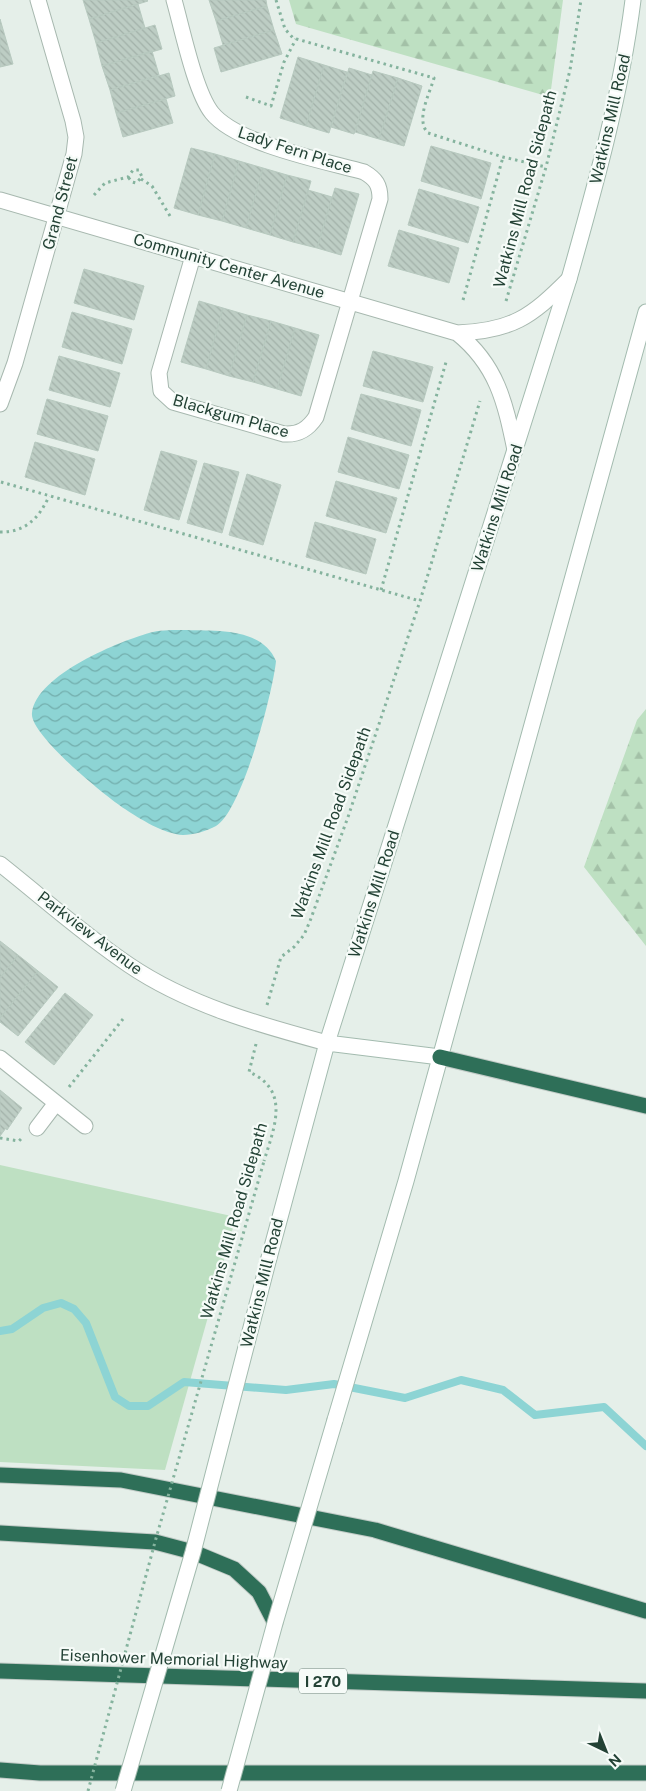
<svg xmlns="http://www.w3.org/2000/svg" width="646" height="1791" font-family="'Public Sans',sans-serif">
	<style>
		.grass { fill: #bee0c2 }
		.forest { fill: url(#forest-firs) }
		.water { fill: url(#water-waves) }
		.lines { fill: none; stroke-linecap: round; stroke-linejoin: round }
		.stream { stroke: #8dd4d4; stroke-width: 8 }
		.building { fill: url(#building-back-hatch); stroke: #b7c9bf }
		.street-casing { stroke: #a7b8af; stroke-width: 17 }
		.secondary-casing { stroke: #a3bbaf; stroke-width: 17 }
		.highway-casing { stroke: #c1cac6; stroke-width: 17 }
		.path { stroke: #85b39e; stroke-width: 3; stroke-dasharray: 2.5 4; stroke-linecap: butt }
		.street { stroke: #fff; stroke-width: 15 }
		.secondary { stroke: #fff; stroke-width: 15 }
		.highway { stroke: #2e6f58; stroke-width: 15 }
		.secondary-bridge-casing { stroke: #a3bbaf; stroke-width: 17; stroke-linecap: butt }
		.path-bridge { stroke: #85b39e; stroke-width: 3; stroke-dasharray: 2.5 4; stroke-linecap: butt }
		.secondary-bridge { stroke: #fff; stroke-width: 15 }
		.labels { text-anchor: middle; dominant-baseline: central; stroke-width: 4.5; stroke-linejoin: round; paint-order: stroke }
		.shield { fill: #f6fbf8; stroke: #627a70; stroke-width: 1 }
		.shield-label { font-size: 15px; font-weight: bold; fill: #234235 }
		.street-label { font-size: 16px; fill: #234235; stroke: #f6fbf8 }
	</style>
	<defs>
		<pattern id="forest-firs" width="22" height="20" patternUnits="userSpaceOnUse" patternTransform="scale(1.25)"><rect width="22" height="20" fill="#bee0c2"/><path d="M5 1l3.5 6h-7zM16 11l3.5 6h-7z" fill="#a3c1a7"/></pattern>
		<pattern id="water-waves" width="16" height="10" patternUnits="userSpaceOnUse" patternTransform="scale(1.25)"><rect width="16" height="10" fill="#8dd4d4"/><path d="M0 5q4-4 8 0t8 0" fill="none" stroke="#73aead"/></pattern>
		<pattern id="building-back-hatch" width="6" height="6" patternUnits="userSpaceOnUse" patternTransform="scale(1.25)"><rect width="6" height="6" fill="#bdcdc4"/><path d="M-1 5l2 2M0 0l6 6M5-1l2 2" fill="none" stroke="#a2b1a9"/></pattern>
	</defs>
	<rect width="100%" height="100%" fill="#e5efe9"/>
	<!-- grass -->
	<path class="grass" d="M0,1165L236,1217L165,1470L0,1462Z"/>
	<!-- forest -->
	<path class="forest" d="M289,0H563L550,97L296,24Z
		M646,709V946L584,867L637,720Z"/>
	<!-- water -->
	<path class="water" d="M183,630C214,631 262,627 276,661C273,692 242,811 216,826C207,831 193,835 183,835C164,834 140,819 125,809C106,797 29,734 32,713C36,675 121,640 153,632C162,630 174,630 183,630Z"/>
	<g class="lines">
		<!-- stream -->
		<path class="stream" d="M0,1331L12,1329L43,1308L61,1303L74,1309L86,1323L115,1397L129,1406H148L184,1382L286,1390L334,1384L405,1398L461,1380L503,1390L535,1415L604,1407L646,1446"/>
	</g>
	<!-- building -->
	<path class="building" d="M83,0H147L148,1L89,19Z
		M209,0H266L267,6L216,21Z
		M138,4L145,28L96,43L89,19Z
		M267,6L274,30L223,45L216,21Z
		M0,19L13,64L0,67Z
		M155,25L162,49L102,66L96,43Z
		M274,30L282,54L221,72L214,48Z
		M152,51L159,75L110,90L102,66Z
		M298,57L324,65L306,126L280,118Z
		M324,65L347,72L329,133L306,126Z
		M349,68L372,75L354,134L331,127Z
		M373,71L398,78L379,139L355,132Z
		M169,73L175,96L116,113L110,90Z
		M398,78L422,86L404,146L379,139Z
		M166,99L173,123L123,137L116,113Z
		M431,146L491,163L481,199L421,181Z
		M191,148L215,154L198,215L174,208Z
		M215,154L239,161L222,221L198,215Z
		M239,161L263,168L246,228L222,221Z
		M263,168L287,175L270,235L246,228Z
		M287,175L311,181L293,242L270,235Z
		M335,188L359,194L341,255L317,248Z
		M419,189L479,207L468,243L408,225Z
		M308,190L332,197L317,248L293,242Z
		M399,230L459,248L449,283L388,266Z
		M84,269L144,286L134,320L74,303Z
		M199,301L223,308L206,369L181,362Z
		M223,308L247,315L229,376L206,369Z
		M72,312L132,329L122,364L62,347Z
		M247,315L271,321L253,382L229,376Z
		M271,321L295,328L277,389L253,382Z
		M295,328L319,335L301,396L277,389Z
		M373,351L433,367L423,402L363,386Z
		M59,356L120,373L110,407L49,390Z
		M361,394L421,410L411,446L351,429Z
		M47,399L108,416L98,451L37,434Z
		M348,437L409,455L399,489L338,472Z
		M35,442L95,459L85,495L25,477Z
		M161,451L197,461L179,520L144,510Z
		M204,463L239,472L222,533L187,523Z
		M247,474L281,485L263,545L229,535Z
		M336,481L397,498L386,533L326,516Z
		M315,522L376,539L366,574L306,557Z
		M0,941L18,955L0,978Z
		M18,955L38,971L0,1018V978Z
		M38,971L58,987L18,1036L0,1022V1018Z
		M65,993L93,1015L54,1065L25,1042Z
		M0,1090L22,1108L7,1130L6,1128L0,1136Z"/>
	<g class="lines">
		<defs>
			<path id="street" d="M174,0C182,28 195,92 212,113C237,144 324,161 364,172C376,179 380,185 380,199L316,417C308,429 299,435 284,434L173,402L161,391L159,373L193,256
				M0,200L457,333
				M0,404L15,363L74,154L76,137L73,121L38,0
				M515,450C505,402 497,365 457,333C512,331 531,317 569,279
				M0,864C43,898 84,935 129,965C188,1005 260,1025 327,1043
				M0,1058L85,1126
				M37,1128L56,1103"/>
			<path id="secondary" d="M327,1043L440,1057
				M269,1258L327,1043L569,279C595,187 621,95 633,0
				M335,1420L406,1181L646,312"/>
			<path id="highway" d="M440,1057L646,1106
				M0,1475L121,1480L375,1530L646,1611
				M0,1533L155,1542L193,1552L234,1569L259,1592L275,1623
				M0,1671L646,1691
				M0,1770L40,1773H646"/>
		</defs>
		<!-- street casing -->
		<use href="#street" class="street-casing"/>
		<!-- secondary casing -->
		<use href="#secondary" class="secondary-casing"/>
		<!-- highway casing -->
		<use href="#highway" class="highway-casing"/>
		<!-- path -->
		<path class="path" d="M276,0L285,29L293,38L434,78C430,93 415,120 428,133L503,157L546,167
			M246,97L271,106L284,62L296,39
			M141,179L152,186L170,216
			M94,195L105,183L128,177L133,170H139L142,177L136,183L132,182L128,177
			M463,300L503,157
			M506,301L546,167L570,70L581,0
			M1,482L420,601
			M0,532C25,533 40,517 49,496
			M381,590L446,362
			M267,1005L281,957L294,947L304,935L310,921L348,817L420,601L480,401
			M256,1044L249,1072C291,1090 274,1128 264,1161
			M69,1087L123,1019
			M0,1138L19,1141L21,1139"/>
		<!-- street -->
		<use href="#street" class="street"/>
		<!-- secondary -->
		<use href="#secondary" class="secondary"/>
		<!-- highway -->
		<use href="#highway" class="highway"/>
		<defs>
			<path id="secondary-bridge" d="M123,1791L193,1552L269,1258
				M229,1791L275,1623L335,1420"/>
		</defs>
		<!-- secondary-bridge casing -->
		<use href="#secondary-bridge" class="secondary-bridge-casing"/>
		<!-- path-bridge -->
		<path class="path-bridge" d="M88,1791L155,1542L264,1161"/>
		<!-- secondary-bridge -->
		<use href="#secondary-bridge" class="secondary-bridge"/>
	</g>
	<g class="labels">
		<!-- shield labels -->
		<rect class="shield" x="299" y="1668.5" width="48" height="25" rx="4"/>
		<g class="shield-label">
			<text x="323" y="1681">I 270</text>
		</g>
		<!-- street labels -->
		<g class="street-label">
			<text transform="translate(610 119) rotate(-77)">Watkins Mill Road</text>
			<text transform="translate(295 150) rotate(18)">Lady Fern Place</text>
			<text transform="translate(525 189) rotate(-75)">Watkins Mill Road Sidepath</text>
			<text transform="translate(60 203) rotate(-75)">Grand Street</text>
			<text transform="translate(229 266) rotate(16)">Community Center Avenue</text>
			<text transform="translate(231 416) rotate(16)">Blackgum Place</text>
			<text transform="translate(497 508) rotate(-72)">Watkins Mill Road</text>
			<text transform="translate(331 823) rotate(-70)">Watkins Mill Road Sidepath</text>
			<text transform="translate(374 894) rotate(-72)">Watkins Mill Road</text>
			<text transform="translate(90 933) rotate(37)">Parkview Avenue</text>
			<text transform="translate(234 1221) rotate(-74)">Watkins Mill Road Sidepath</text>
			<text transform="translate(262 1283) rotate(-76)">Watkins Mill Road</text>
			<text transform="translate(174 1659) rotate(2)">Eisenhower Memorial Highway</text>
		</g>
	</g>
	<!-- north arrow -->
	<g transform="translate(606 1751) rotate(137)" stroke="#f6fbf8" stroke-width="4" paint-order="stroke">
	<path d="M0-4L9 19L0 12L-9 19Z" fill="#234235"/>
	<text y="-8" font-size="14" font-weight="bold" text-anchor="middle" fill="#234235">N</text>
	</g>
</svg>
